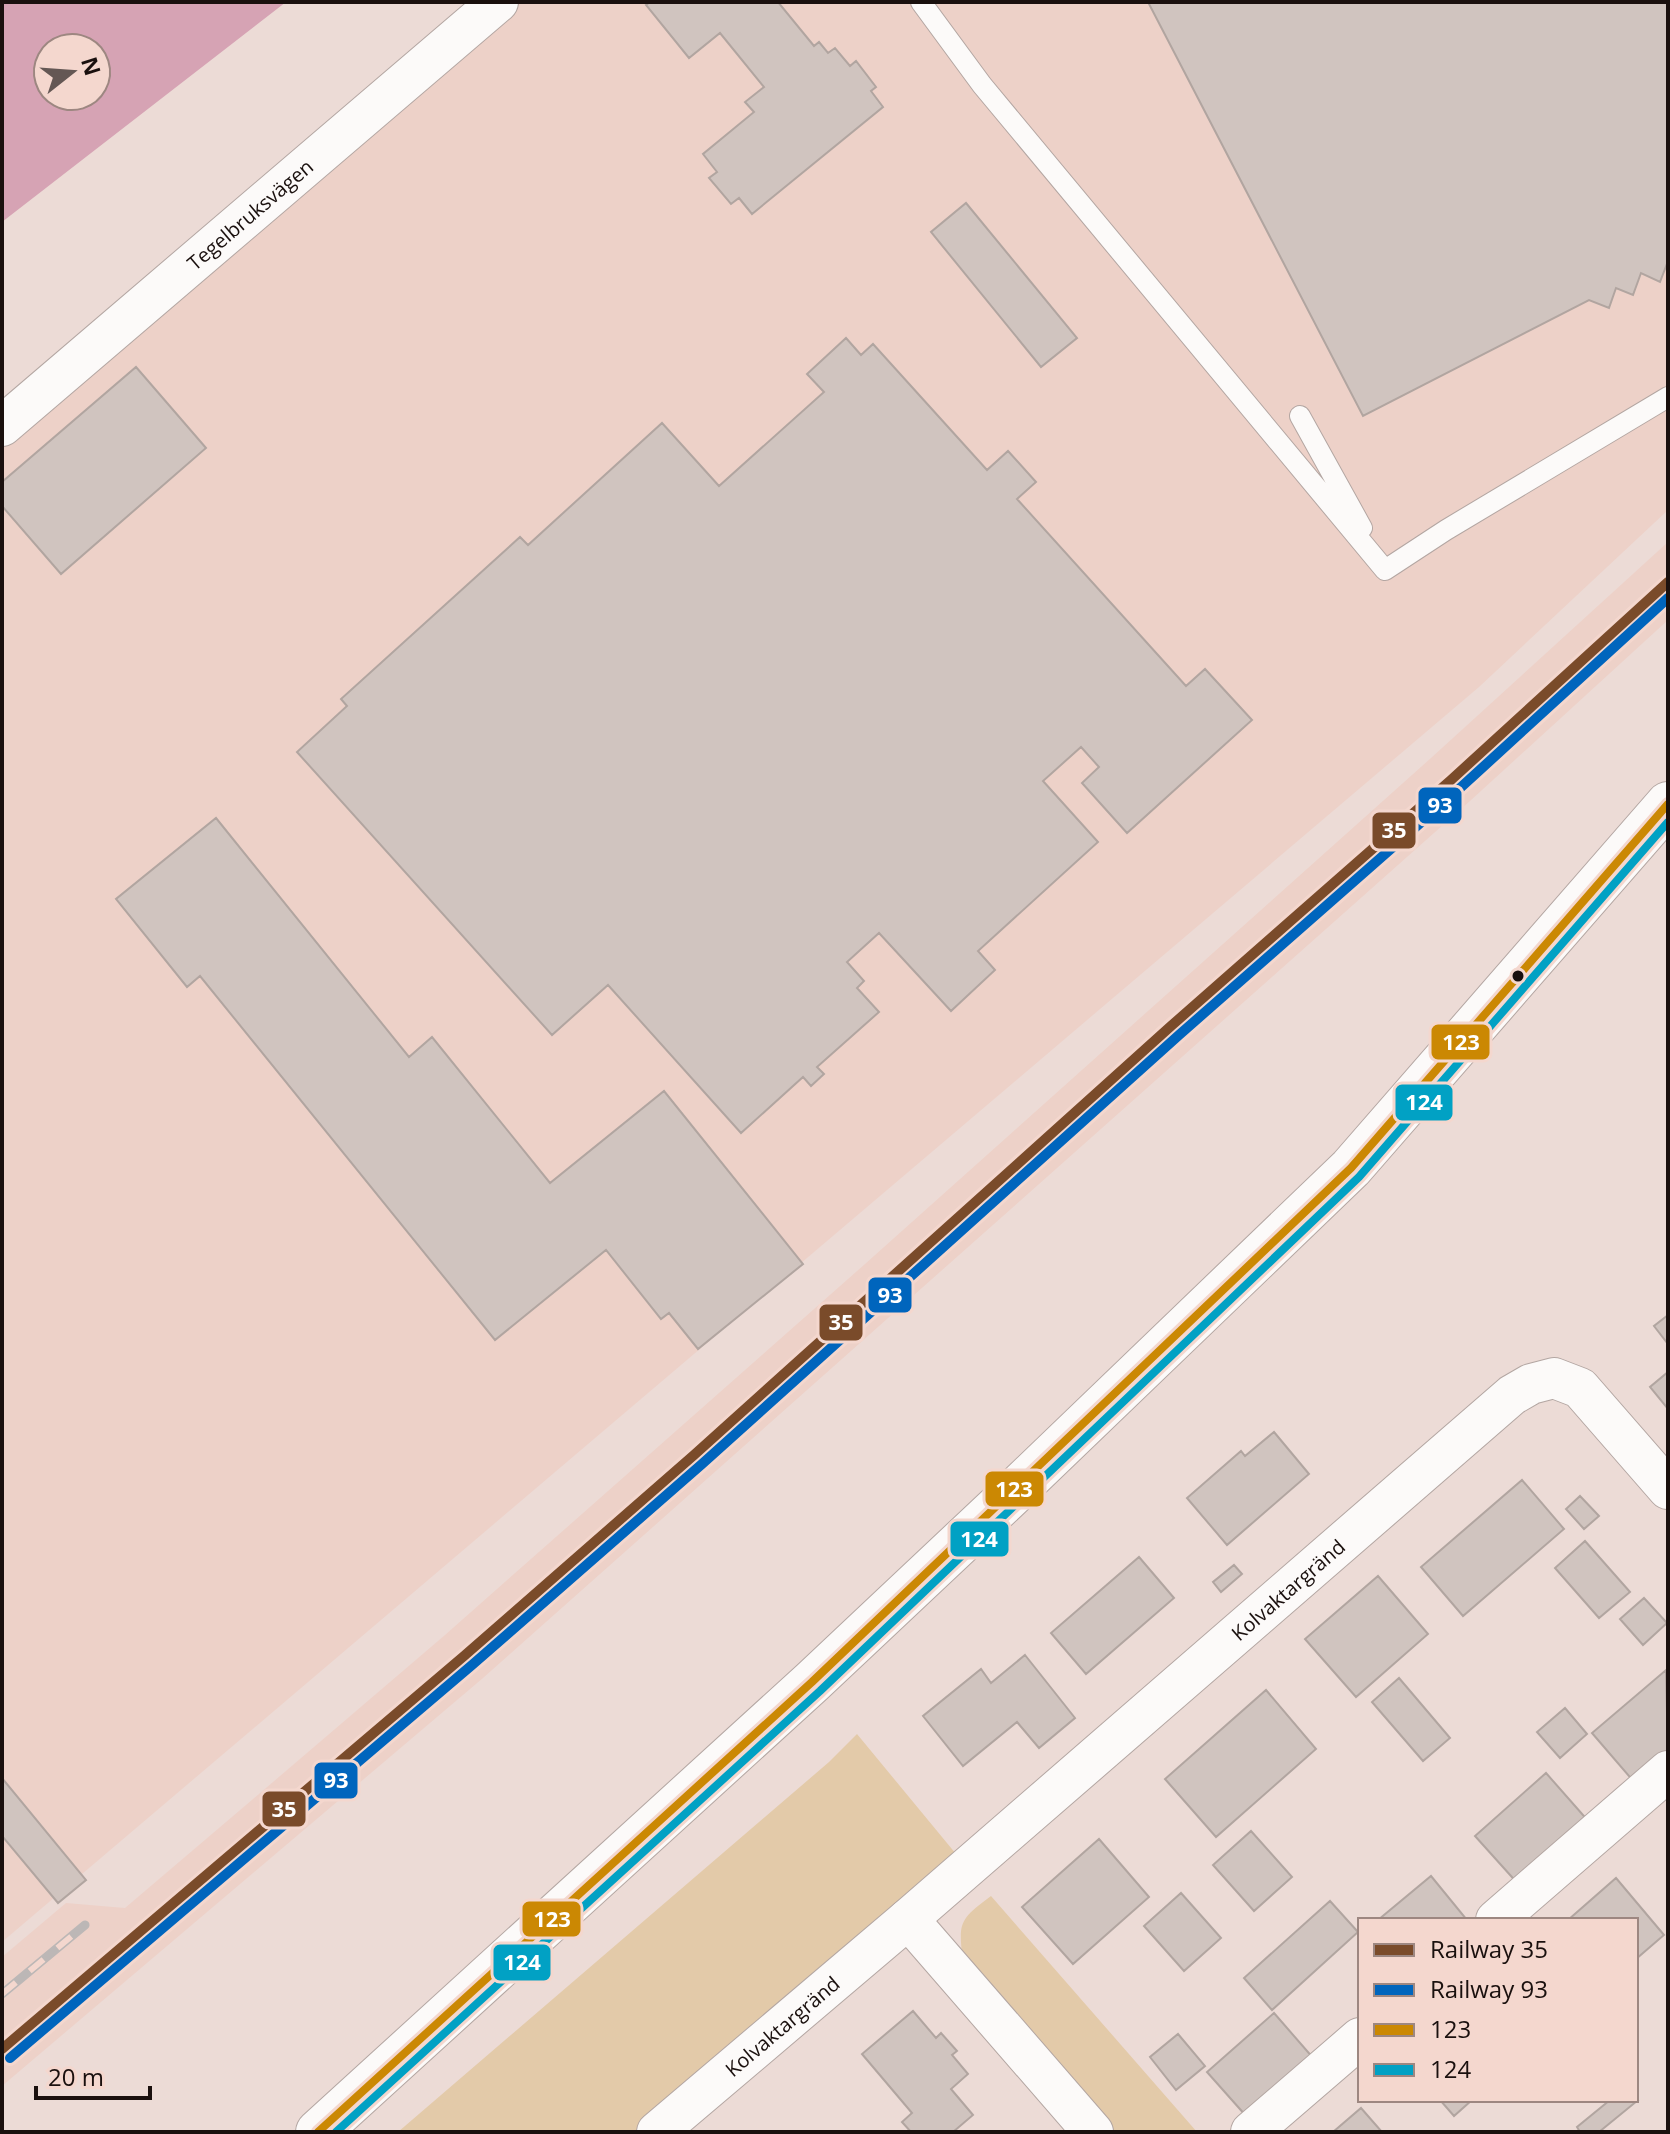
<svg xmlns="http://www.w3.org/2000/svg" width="1670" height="2134" font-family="'Open Sans',sans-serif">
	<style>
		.built { fill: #edd1c8 }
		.green { fill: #e3caa9 }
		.water { fill: #d6a3b4; fill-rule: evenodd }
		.building { fill: #d0c4bf; stroke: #b1a5a0; stroke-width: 2 }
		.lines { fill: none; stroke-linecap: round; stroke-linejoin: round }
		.service-casing { stroke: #b3a6a2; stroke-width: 22 }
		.minor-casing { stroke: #b3a6a2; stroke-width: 42 }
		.secondary-casing { stroke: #b3a6a2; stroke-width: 46 }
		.service { stroke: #fcfaf9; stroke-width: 20 }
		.minor { stroke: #fcfaf9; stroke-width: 40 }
		.secondary { stroke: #fcfaf9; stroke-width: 44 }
		.rail-casing { stroke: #bcb7b6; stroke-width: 9 }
		.rail { stroke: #f4d7ce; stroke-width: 6; stroke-dasharray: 18; stroke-linecap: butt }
		.bus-1-casing { stroke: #f4d7ce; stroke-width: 14 }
		.bus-2-casing { stroke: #f4d7ce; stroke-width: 14 }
		.bus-1 { stroke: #cb8803; stroke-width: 8 }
		.bus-2 { stroke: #01a1c4; stroke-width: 8 }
		.rail-1-casing { stroke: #f4d7ce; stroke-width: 16 }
		.rail-2-casing { stroke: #f4d7ce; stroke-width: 16 }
		.rail-1 { stroke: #7a4b2a; stroke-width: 10 }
		.rail-2 { stroke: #0065bd; stroke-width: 10 }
		.bus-dot { fill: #1a100e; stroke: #f4d7ce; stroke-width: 3 }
		.labels { text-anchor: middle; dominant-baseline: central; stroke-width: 6; stroke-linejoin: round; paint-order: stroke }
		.street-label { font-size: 20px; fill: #1a100e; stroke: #f4d7ce }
		.line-badge { stroke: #f4d7ce; stroke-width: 3 }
		.badge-label { font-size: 22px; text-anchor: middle; font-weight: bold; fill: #fff }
	</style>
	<rect width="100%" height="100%" fill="#ecdbd6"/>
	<!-- built -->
	<path class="built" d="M498,2H1668V510L1479,687L2,1942V426Z
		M1668,542V620L1470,801L483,1678L2,2086V1957L66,1903L125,1908L266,1788L445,1635L865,1264L1431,758Z"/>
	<!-- green -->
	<path class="green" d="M857,1734L961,1860L640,2132H398L829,1762Z
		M991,1896L1197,2132H1105L963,1964C959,1923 957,1921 991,1896Z"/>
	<!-- water -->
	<path class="water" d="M2,2H286L2,222ZM48,48H96V96H48Z"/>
	<!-- building -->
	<path class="building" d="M650,2H778L814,46L819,42L828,53L835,48L850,66L856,61L876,87L871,91L883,107L752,214L739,198L731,204L709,178L717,172L703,154L754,112L745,102L764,87L720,33L689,58L646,5Z
		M1148,2H1668V261L1660,282L1641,273L1633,295L1616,288L1609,308L1589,300L1363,416Z
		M966,203L1077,338L1041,367L931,232Z
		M846,338L861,355L873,344L987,470L1008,451L1036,482L1017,499L1186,686L1205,669L1252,720L1127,833L1082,783L1099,767L1081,747L1043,781L1098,842L978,951L995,970L951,1011L879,933L847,962L864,981L857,988L879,1012L817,1067L824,1074L811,1086L803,1077L741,1133L608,985L552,1035L297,752L347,706L341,699L520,537L528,545L662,423L719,486L824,392L807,374Z
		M136,367L206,448L61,574L2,506V482Z
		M216,818L409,1057L432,1037L550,1183L664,1091L803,1264L698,1349L669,1313L661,1319L606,1250L495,1340L200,976L187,987L116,899Z
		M1668,1315V1344L1654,1326Z
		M1668,1372V1409L1650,1387Z
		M1274,1432L1309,1474L1227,1545L1187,1498L1241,1451L1245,1456Z
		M1522,1480L1564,1529L1463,1616L1421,1567Z
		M1580,1496L1599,1516L1584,1529L1566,1509Z
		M1585,1541L1630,1592L1599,1618L1555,1568Z
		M1139,1557L1174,1598L1086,1674L1051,1633Z
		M1234,1565L1242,1574L1221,1592L1213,1582Z
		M1378,1576L1428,1634L1356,1697L1305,1639Z
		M1644,1598L1667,1623L1643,1645L1620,1619Z
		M1025,1655L1075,1718L1039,1748L1017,1722L963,1766L923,1716L981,1669L991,1683Z
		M1666,1670L1668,1755L1635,1783L1592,1733Z
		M1399,1678L1450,1738L1423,1761L1372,1702Z
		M1266,1690L1316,1749L1216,1837L1165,1779Z
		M1565,1708L1587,1734L1560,1758L1537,1732Z
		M1546,1773L1590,1823L1520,1886L1475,1836Z
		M2,1778L86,1880L58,1903L2,1836Z
		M1251,1831L1292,1877L1254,1911L1213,1865Z
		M1099,1839L1149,1897L1073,1964L1022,1907Z
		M1431,1876L1467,1920H1378Z
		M1616,1878L1664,1935L1636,1959V1920H1568Z
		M1181,1893L1221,1938L1184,1971L1144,1926Z
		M1330,1901L1358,1932L1272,2010L1244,1978Z
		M913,2011L936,2038L941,2033L957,2051L952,2055L968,2074L951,2089L973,2115L953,2132H911L902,2122L912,2113L862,2054Z
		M1274,2013L1314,2059L1247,2117L1207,2072Z
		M1178,2034L1205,2066L1176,2090L1150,2057Z
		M1440,2100H1472L1454,2116Z
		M1610,2100L1637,2101L1599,2132H1580L1577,2127Z
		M1361,2108L1382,2132H1333Z"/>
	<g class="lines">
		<defs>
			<path id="service" d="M921,2L982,85L1385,570L1446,530L1668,397
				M1300,416L1362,528"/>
			<g id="minor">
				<path id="s1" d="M2,426L498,2"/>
				<path d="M908,1919L1093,2132"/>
				<path d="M1496,1920L1668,1771"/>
				<path id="s2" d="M657,2132L908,1919L1512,1395L1531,1384L1554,1378L1580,1388L1668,1489"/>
				<path d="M1251,2132L1360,2038"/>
			</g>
			<path id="secondary" d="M318,2132L812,1682L1015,1491L1351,1168L1668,804"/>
		</defs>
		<!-- service casing -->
		<use href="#service" class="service-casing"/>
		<!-- minor casing -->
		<use href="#minor" class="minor-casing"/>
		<!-- secondary casing -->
		<use href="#secondary" class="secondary-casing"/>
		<!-- service -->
		<use href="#service" class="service"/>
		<!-- minor -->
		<use href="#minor" class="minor"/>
		<!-- secondary -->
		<use href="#secondary" class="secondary"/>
		<defs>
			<path id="rail" d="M2,1994L85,1925"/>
		</defs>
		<!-- rail casing -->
		<use href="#rail" class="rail-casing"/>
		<!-- rail -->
		<use href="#rail" class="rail"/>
		<defs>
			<path id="bus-1" d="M318,2132L812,1682L1351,1168L1668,804"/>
			<path id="bus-2" d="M336,2132L820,1691L1359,1177L1668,822"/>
		</defs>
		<!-- bus-1 casing -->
		<use href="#bus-1" class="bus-1-casing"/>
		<!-- bus-2 casing -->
		<use href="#bus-2" class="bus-2-casing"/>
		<!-- bus-1 -->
		<use href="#bus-1" class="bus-1"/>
		<!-- bus-2 -->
		<use href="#bus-2" class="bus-2"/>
		<defs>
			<path id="rail-1" d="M2,2049L464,1656L694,1455L1171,1026L1451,780L1668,582"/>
			<path id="rail-2" d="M10,2058L472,1665L702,1464L1179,1035L1459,789L1668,598"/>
		</defs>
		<!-- rail-1 casing -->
		<use href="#rail-1" class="rail-1-casing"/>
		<!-- rail-2 casing -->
		<use href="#rail-2" class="rail-2-casing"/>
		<!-- rail-1 -->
		<use href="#rail-1" class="rail-1"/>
		<!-- rail-2 -->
		<use href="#rail-2" class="rail-2"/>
	</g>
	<!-- markers -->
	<circle class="bus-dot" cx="1518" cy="976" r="7"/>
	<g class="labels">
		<!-- street labels -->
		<g class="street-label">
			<text stroke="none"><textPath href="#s1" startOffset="326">Tegelbruksvägen</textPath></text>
			<text stroke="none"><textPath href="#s2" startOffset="832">Kolvaktargränd</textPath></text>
			<text stroke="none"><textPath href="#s2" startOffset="164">Kolvaktargränd</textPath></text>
		</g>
	</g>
	<g class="line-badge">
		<rect x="1417" y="786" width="46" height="39" rx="8" fill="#0065bd"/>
		<rect x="1371" y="811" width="46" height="39" rx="8" fill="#7a4b2a"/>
		<rect x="1430" y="1023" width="61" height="38" rx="8" fill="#cb8803"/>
		<rect x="1394" y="1083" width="60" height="39" rx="8" fill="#01a1c4"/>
		<rect x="867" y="1276" width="46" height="38" rx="8" fill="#0065bd"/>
		<rect x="818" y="1303" width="46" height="39" rx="8" fill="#7a4b2a"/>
		<rect x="984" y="1470" width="61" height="38" rx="8" fill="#cb8803"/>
		<rect x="949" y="1520" width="61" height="38" rx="8" fill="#01a1c4"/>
		<rect x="313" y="1761" width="46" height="39" rx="8" fill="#0065bd"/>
		<rect x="261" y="1790" width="46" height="38" rx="8" fill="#7a4b2a"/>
		<rect x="521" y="1900" width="61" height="38" rx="8" fill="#cb8803"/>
		<rect x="492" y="1943" width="60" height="39" rx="8" fill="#01a1c4"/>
	</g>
	<g class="badge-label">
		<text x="1440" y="813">93</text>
		<text x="1394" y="838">35</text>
		<text x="1461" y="1050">123</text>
		<text x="1424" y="1110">124</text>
		<text x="890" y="1303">93</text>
		<text x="841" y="1330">35</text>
		<text x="1014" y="1497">123</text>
		<text x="979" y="1547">124</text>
		<text x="336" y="1788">93</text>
		<text x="284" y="1817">35</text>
		<text x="552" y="1927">123</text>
		<text x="522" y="1970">124</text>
	</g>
	<!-- border -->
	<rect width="1670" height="2134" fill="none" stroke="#1a100e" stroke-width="8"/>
	<!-- legend -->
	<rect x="1358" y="1918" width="280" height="184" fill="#f4d7ce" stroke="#9d8781" stroke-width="2"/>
	<rect x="1374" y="1944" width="40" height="12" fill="#7a4b2a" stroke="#9d8781" stroke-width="2"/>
	<text x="1430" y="1958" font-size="24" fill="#1a100e">Railway 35</text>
	<rect x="1374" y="1984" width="40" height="12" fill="#0065bd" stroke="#9d8781" stroke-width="2"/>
	<text x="1430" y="1998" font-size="24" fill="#1a100e">Railway 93</text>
	<rect x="1374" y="2024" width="40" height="12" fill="#cb8803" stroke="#9d8781" stroke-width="2"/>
	<text x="1430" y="2038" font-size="24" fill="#1a100e">123</text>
	<rect x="1374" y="2064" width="40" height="12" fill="#01a1c4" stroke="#9d8781" stroke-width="2"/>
	<text x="1430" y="2078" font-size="24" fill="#1a100e">124</text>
	<!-- north arrow -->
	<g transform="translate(72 72) rotate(73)"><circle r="38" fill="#f4d7ce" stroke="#9d8781" stroke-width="2"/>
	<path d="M0-6L14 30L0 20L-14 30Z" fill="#645754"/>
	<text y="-12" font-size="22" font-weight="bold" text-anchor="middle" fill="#1a100e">N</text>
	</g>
	<!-- scale -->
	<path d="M36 2086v12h114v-12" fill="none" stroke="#1a100e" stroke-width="4"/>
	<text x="48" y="2086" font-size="24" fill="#1a100e" stroke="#f4d7ce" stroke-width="6" paint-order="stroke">20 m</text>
</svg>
